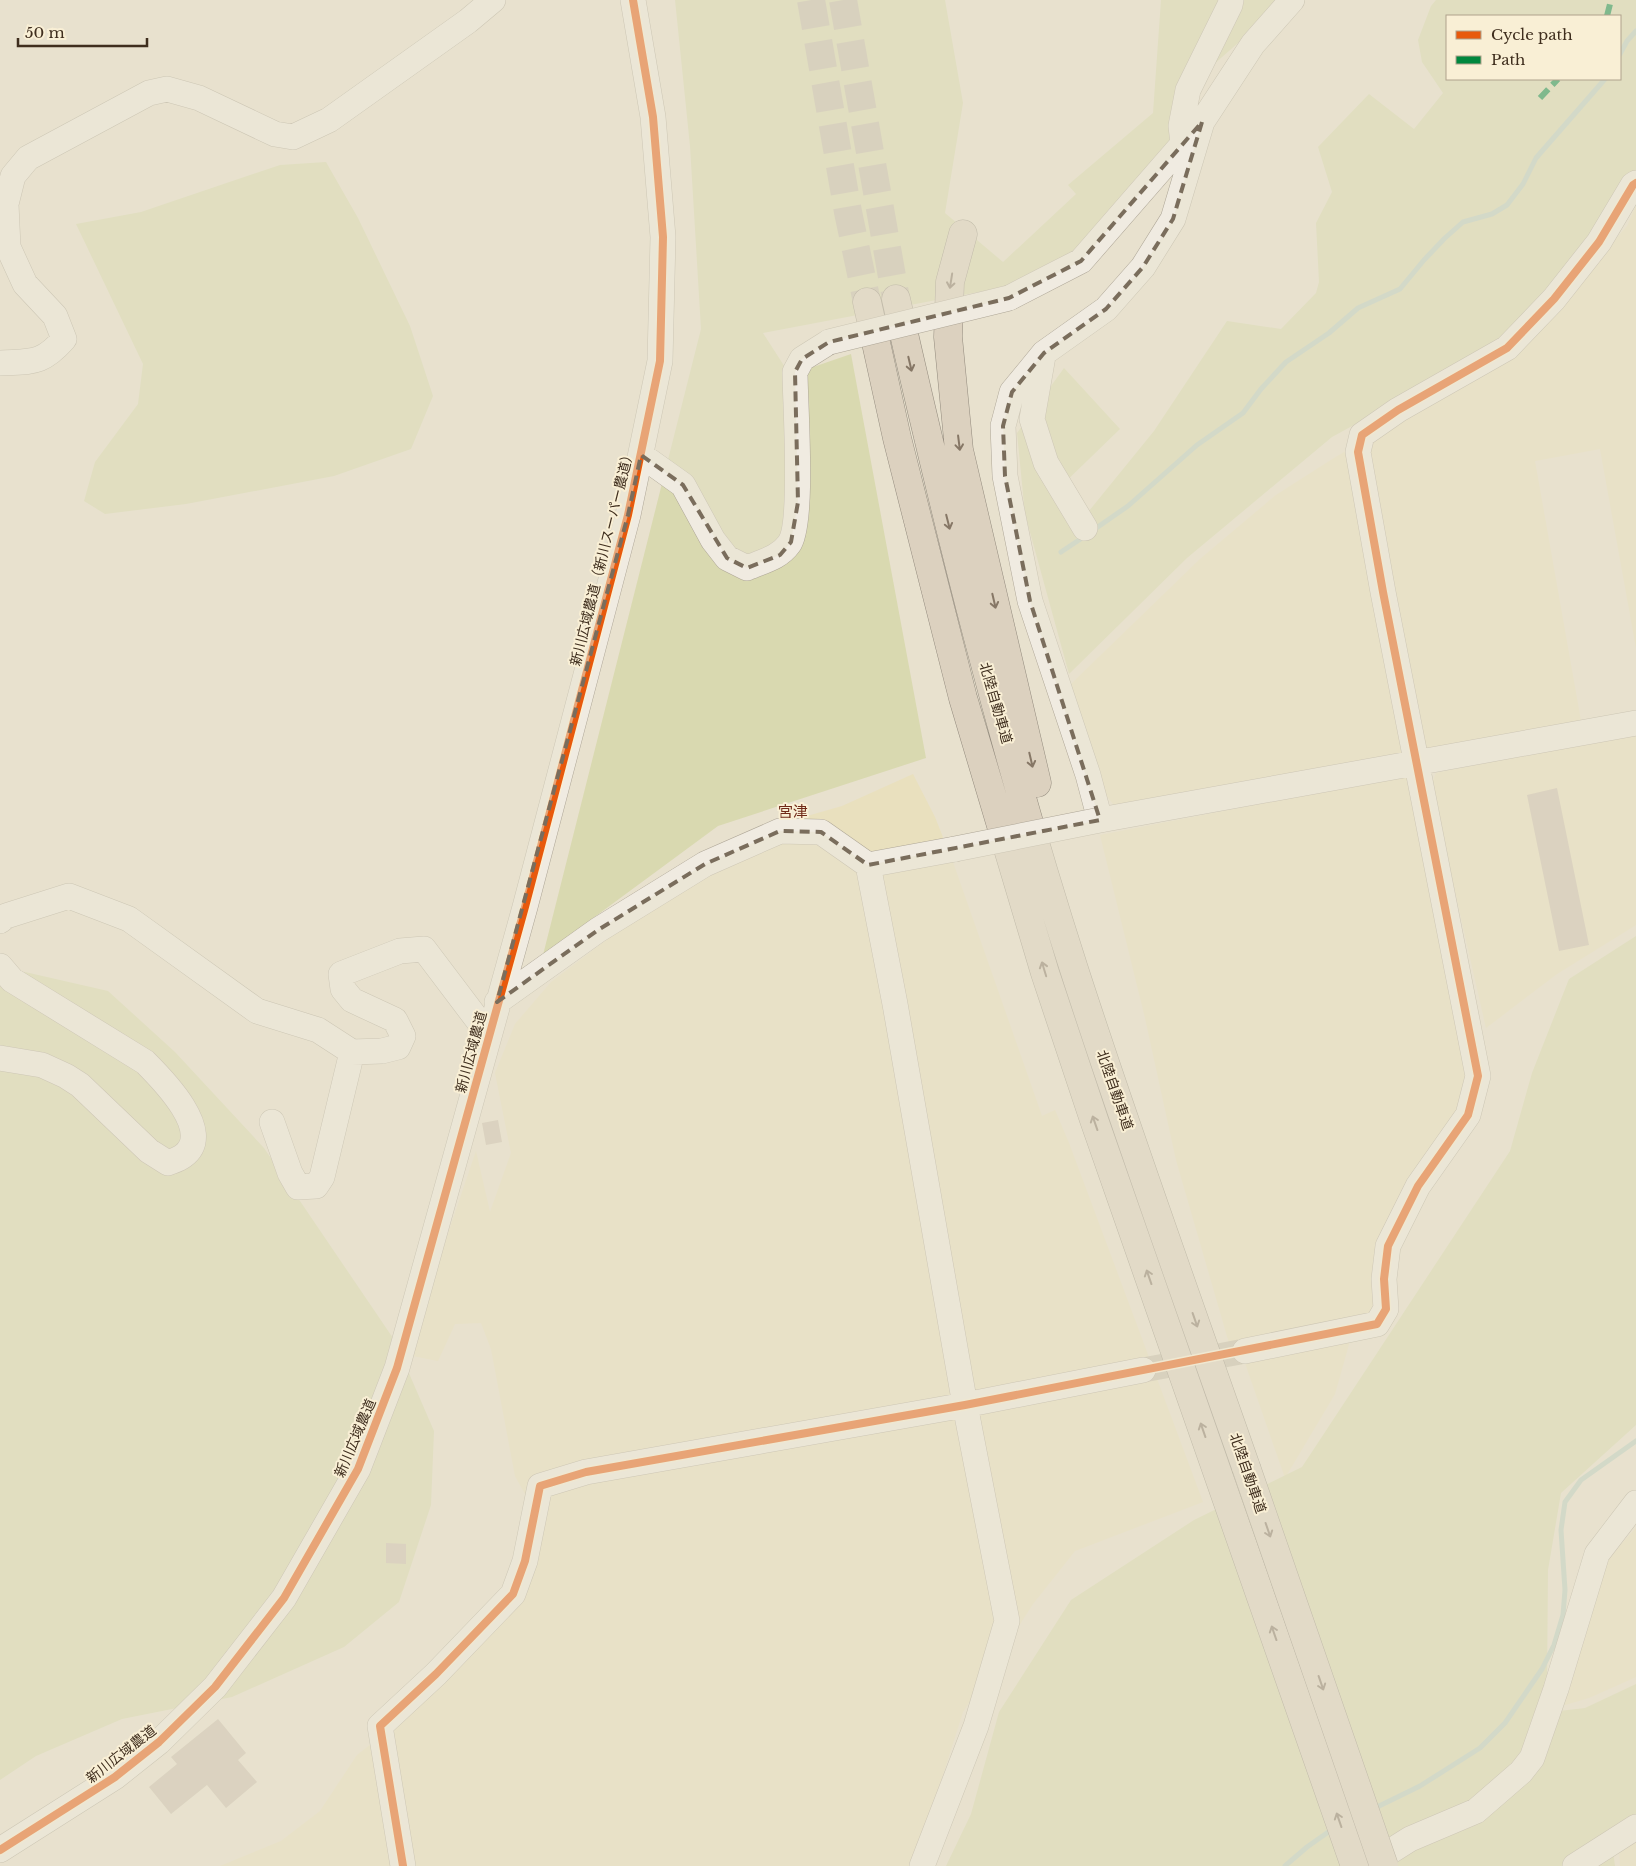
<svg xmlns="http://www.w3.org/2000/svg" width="1636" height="1866" font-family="'Libre Baskerville','Noto Sans JP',serif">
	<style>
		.farmland { fill: #e9e0be }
		.green { fill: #d9d9b0; fill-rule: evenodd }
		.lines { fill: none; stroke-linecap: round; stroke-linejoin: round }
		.stream { stroke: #bacec2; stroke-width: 5 }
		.building { fill: #ccbfaf }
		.minor-tunnel { stroke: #c6bdab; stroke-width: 25; stroke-dasharray: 25 12; stroke-linecap: butt }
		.highway-tunnel { stroke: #c6bdab; stroke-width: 28; stroke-dasharray: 28 14; stroke-linecap: butt }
		.minor-casing { stroke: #aea697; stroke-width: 26 }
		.highway-casing { stroke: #938b7e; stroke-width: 29 }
		.minor { stroke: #f0ebe1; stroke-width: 25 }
		.highway { stroke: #dcd1bf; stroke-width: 28 }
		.minor-bridge-casing { stroke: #aea697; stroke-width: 26; stroke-linecap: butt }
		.highway-bridge-casing { stroke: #938b7e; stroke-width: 29; stroke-linecap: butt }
		.minor-bridge { stroke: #f0ebe1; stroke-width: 25 }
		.highway-bridge { stroke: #dcd1bf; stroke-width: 28 }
		.quiet { stroke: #00873e; stroke-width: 6; stroke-dasharray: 12 6; stroke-linecap: butt }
		.cycleway-casing { stroke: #f9efd5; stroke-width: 11 }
		.cycleway { stroke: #e8590c; stroke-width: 8 }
		.oneway { stroke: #867766 }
		.marked { fill: none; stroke: #7a6d5c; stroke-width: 4; stroke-dasharray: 10 6; stroke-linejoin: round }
		.labels { text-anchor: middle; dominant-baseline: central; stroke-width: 4; stroke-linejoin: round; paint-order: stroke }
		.street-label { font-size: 14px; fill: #3f2e1e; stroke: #f9efd5 }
		.neighbourhood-label { font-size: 15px; fill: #702a18; stroke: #f9efd5 }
	</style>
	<rect width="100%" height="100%" fill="#e8e1ce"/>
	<!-- farmland -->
	<path class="farmland" d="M1636,206V648L1600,449L1535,461L1581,721L1114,805L1104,793L1071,684L1200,559L1276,495L1334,458L1523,345L1627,226Z
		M1636,732V925L1557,974L1486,1028L1431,786L1436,773Z
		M913,774L935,817L954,865L1042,1116L1055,1110L1069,1143L1203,1502L1075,1551L1033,1604L963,1712L940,1784L911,1866H220L281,1841L320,1811L357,1755L394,1726L472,1652L543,1526L515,1476L491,1349L481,1323L455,1324L438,1361L413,1356L437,1266L476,1151L490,1212L511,1153L495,1073L515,1024L551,982L613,935L807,816L842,806Z
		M1407,775L1458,1023L1465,1076L1460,1112L1399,1200L1375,1244L1374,1299L1370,1316L1229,1343L1176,1160L1145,1018L1100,835Z
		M1350,1341L1335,1394L1285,1478L1245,1363Z
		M1636,1528V1677L1589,1698L1558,1707L1598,1569Z
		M1636,1835V1866H1620L1619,1845Z"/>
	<!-- green -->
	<path class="green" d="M675,0H945L963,103L945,213L1003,262L1076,194L1068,185L1153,113L1161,0H1287L1205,72L1174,160L1073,274L763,333L790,375L851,354L926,758L718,826L543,955L701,329L690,146Z
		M1436,0H1636V187L1493,349L1332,437L1187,558L1069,674L1025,514L1017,433L1064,368L1120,429L1056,491L1080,522L1154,431L1227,321L1281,329L1316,293L1319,282L1316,223L1332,192L1318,147L1369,94L1414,129L1443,93L1422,62L1418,40L1431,6ZM1447,16H1620V79H1447Z
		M326,162L358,218L410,326L433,396L411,449L334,476L186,504L105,514L84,501L95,462L138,404L143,364L76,224L141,212L280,165Z
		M1636,936V1425L1561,1493L1548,1570L1547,1686L1542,1713L1585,1708L1636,1684V1818L1611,1836L1615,1866H946L971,1814L999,1712L1071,1600L1194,1520L1302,1467L1510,1151L1532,1073L1569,979Z
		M0,971L25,972L108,991L175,1052L264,1148L395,1341L434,1431L431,1505L399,1602L344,1647L232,1697L122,1719L36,1756L0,1780Z"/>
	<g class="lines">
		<!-- stream -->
		<path class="stream" d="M1620,54L1627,41L1636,31
			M1092,531L1128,506L1197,445L1243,413L1261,389L1286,362L1329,333L1358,308L1400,289L1424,260L1445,238L1463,222L1492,214L1507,205L1523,184L1536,158L1605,79
			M1061,552L1085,536
			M1373,1809L1420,1786L1480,1748L1505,1723L1542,1669L1554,1645L1563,1615L1565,1590L1561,1530L1565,1502L1581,1480L1636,1441
			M1285,1866L1307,1847L1334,1828"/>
	</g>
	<!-- building -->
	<path class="building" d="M1557,788L1589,945L1559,951L1527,795Z
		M498,1120L502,1142L486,1145L482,1123Z
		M386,1543L406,1544V1564L386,1563Z
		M218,1719L246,1753L238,1760L257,1782L226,1808L207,1785L171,1814L149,1787L177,1764L171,1757Z"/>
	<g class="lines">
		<!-- minor-tunnel -->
		<path class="minor-tunnel" d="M1143,1370L1245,1351"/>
		<!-- highway-tunnel -->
		<path class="highway-tunnel" d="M811,0L848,212L867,302
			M843,0L896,299"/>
		<defs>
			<path id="minor" d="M1202,122L1173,219L1143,267L1106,309L1044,353L1012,392L1003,426L1005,476L1030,601L1088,775L1100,820L1636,723
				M1183,143L1181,126L1188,90L1230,5L1231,0
				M1009,298L1081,261L1202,122L1253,44L1292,0
				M1043,356L1032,419L1046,463L1085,528
				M0,363C32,361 41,365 64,339L55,316L25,284L8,247L6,204L13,176L28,158L149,93L167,89L199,98L275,134L293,137L329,120L468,21L493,0
				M641,455L683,485L713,540L727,558L747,568C763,561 779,558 789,544C804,524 795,402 795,372L802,359L829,342
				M868,865L955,849
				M0,921L6,916L69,896L129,919L257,1011L318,1030L352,1052L382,1051L398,1047L403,1036L395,1020L352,1000L343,989L341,974L400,951L424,949L489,1035
				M0,966L12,980L145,1062C162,1079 216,1133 183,1156C179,1159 173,1161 168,1163L149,1151L80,1085L66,1076L42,1065L0,1058
				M497,1002L598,930L705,864L780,831L821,832L868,865L895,1004L965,1405L1007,1621L976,1726L922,1866
				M272,1122L290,1173L298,1187L316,1186L322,1177L352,1052
				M1245,1351L1377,1324L1386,1309L1384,1279L1388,1246L1418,1186L1468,1115L1478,1076L1383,592L1358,452L1362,435L1398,410L1507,348L1554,299L1599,242L1633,185L1636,183
				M0,1850L115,1777L159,1742L215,1687L284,1598L358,1469L397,1368L525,907L628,515L660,361L663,237L653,117L633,0
				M403,1866L380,1726L436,1674L513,1594L525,1561L540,1486L586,1472L965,1405L1143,1370
				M1367,1866L1410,1839L1476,1811L1521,1772L1532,1758L1556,1689L1597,1554L1636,1503
				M1575,1866L1636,1827"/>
			<path id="highway" d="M963,234L950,282L948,337L959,450L1037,783
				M896,299C947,524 1003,749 1074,969C1128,1136 1188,1301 1246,1467
				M867,302L897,438L963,698L1045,973L1094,1120L1355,1866"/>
		</defs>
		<!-- minor casing -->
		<use href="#minor" class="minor-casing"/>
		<!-- highway casing -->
		<use href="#highway" class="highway-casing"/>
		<!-- minor -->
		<use href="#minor" class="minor"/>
		<!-- highway -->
		<use href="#highway" class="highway"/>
		<defs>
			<path id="minor-bridge" d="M829,342L1009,298
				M955,849L1100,820"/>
			<path id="highway-bridge" d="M1246,1467L1384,1866"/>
		</defs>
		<!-- minor-bridge casing -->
		<use href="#minor-bridge" class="minor-bridge-casing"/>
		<!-- highway-bridge casing -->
		<use href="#highway-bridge" class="highway-bridge-casing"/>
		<!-- minor-bridge -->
		<use href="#minor-bridge" class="minor-bridge"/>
		<!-- highway-bridge -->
		<use href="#highway-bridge" class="highway-bridge"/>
		<!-- quiet -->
		<path class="quiet" d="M1607,16L1611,0
			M1540,98L1558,79"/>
		<defs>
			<path id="cycleway" d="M0,1850L115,1777L159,1742L215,1687L284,1598L358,1469L397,1368L525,907L628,515L660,361L663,237L653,117L633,0
				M403,1866L380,1726L436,1674L513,1594L525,1561L540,1486L586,1472L965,1405L1377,1324L1386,1309L1384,1279L1388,1246L1418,1186L1468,1115L1478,1076L1383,592L1358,452L1362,435L1398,410L1507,348L1554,299L1599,242L1633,185L1636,183"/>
		</defs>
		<!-- cycleway casing -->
		<use href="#cycleway" class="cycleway-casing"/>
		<!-- cycleway -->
		<use href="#cycleway" class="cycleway"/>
	</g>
	<!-- one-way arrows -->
	<defs><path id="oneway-shaft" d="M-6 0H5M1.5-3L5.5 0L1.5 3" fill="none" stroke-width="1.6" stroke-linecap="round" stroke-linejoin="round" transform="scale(1.25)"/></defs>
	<g class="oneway">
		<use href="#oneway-shaft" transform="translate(951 281) rotate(99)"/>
		<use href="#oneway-shaft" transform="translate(910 364) rotate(77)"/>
		<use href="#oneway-shaft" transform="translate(959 443) rotate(83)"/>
		<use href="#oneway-shaft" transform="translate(948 522) rotate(76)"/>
		<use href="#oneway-shaft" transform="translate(994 601) rotate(77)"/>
		<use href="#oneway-shaft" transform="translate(1031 760) rotate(77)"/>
		<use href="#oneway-shaft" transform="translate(1044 969) rotate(-107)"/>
		<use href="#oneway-shaft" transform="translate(1095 1123) rotate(-109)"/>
		<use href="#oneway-shaft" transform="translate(1149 1277) rotate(-109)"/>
		<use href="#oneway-shaft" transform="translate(1195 1320) rotate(71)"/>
		<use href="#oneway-shaft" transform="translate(1203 1430) rotate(-109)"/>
		<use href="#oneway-shaft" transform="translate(1268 1530) rotate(71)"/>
		<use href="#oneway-shaft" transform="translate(1274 1633) rotate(-109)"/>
		<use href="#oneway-shaft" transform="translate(1321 1683) rotate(71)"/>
		<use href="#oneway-shaft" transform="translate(1339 1820) rotate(-109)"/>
	</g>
	<!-- marked area -->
	<path d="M0 0H1636V1866H0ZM1202,122L1173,219L1143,267L1106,309L1044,353L1012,392L1003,426L1005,476L1030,601L1100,820L868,865L821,832L780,831L705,864L598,930L497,1002L628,515L641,455L683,485L727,558L747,568L780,555L791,542L798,502L795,372L802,359L829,342L1009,298L1081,261Z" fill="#e8e1ce" fill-opacity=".55" fill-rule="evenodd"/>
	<path class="marked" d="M1202,122L1173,219L1143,267L1106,309L1044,353L1012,392L1003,426L1005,476L1030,601L1100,820L868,865L821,832L780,831L705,864L598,930L497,1002L628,515L641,455L683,485L727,558L747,568L780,555L791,542L798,502L795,372L802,359L829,342L1009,298L1081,261Z"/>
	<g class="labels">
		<!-- street labels -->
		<g class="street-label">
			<text transform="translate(602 557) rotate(-76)">新川広域農道（新川スーパー農道）</text>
			<text transform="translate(996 703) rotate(74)">北陸自動車道</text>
			<text transform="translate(471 1052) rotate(-75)">新川広域農道</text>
			<text transform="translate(1115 1090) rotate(71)">北陸自動車道</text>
			<text transform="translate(355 1438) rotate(-67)">新川広域農道</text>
			<text transform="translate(1248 1473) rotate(71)">北陸自動車道</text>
			<text transform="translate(121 1754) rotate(-38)">新川広域農道</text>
		</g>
		<!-- neighbourhood labels -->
		<g class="neighbourhood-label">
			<text x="793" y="811">宮津</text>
		</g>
	</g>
	<!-- legend -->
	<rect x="1446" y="15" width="175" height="65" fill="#f9efd5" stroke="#afa28c"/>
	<rect x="1456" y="31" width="25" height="8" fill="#e8590c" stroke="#afa28c"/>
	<text x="1491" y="40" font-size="15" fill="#3f2e1e">Cycle path</text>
	<rect x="1456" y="56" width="25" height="8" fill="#00873e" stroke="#afa28c"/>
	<text x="1491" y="65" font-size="15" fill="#3f2e1e">Path</text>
	<!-- scale -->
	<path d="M18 38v8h129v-8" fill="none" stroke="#3f2e1e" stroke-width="2.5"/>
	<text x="25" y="38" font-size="15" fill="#3f2e1e" stroke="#f9efd5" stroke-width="4" paint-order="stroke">50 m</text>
</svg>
